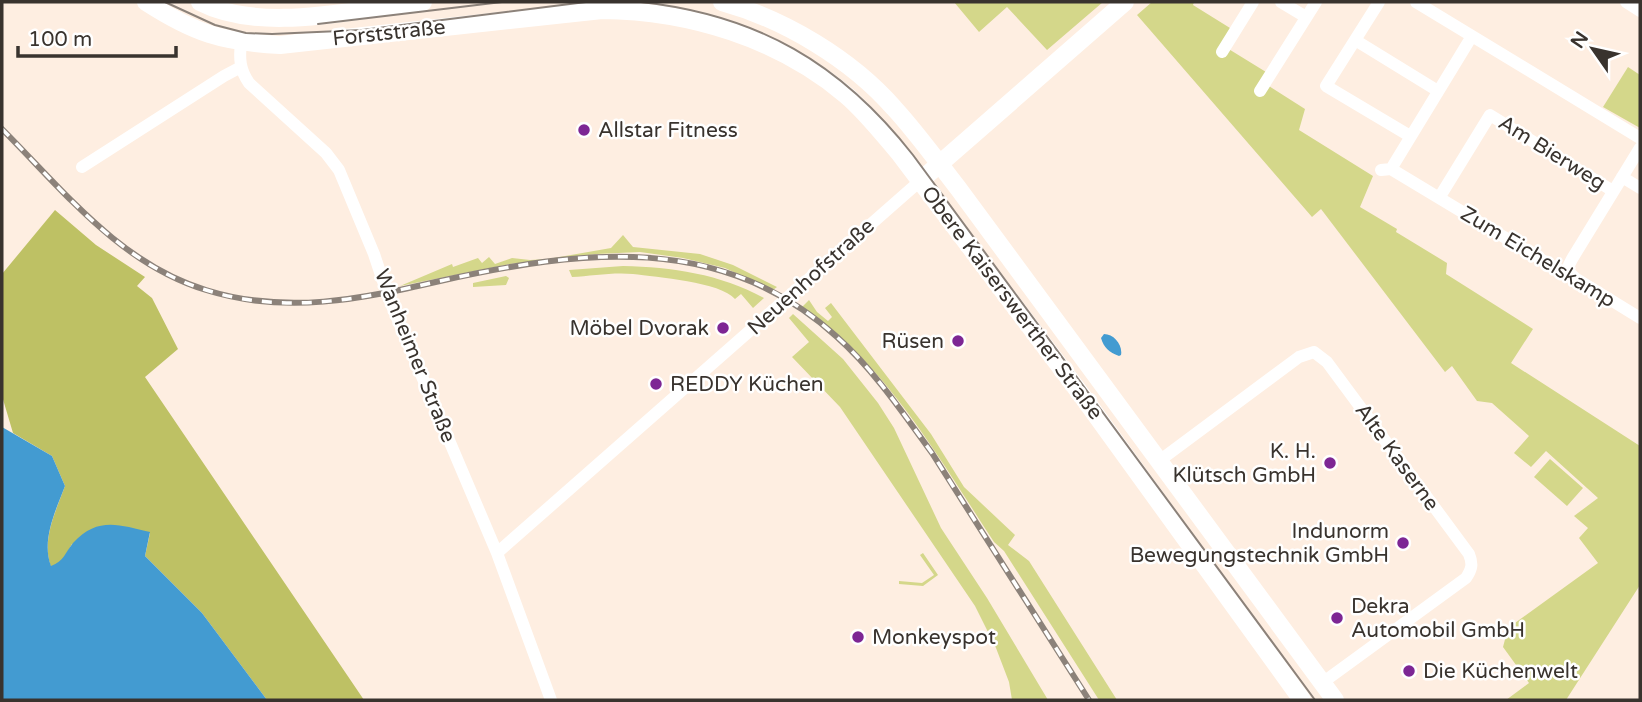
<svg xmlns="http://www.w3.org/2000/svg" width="1642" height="702" font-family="'Varela Round',sans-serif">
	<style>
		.green { fill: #d4d78a }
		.forest { fill: #bec164 }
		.water { fill: #439bd1 }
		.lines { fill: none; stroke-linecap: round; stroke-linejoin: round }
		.street { stroke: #fff; stroke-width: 12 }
		.secondary { stroke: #fff; stroke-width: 18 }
		.tram { stroke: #8c827a; stroke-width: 2 }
		.rail-casing { stroke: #8c827a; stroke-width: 6 }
		.rail { stroke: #fff; stroke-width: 3.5; stroke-dasharray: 10; stroke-linecap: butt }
		.poi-dot { fill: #7d2694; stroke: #fff; stroke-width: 2.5 }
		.labels { text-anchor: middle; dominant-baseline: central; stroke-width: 5; stroke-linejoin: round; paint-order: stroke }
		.street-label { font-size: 21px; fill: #39332e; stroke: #fff }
		.poi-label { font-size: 21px; fill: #39332e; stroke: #fff; text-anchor: start }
	</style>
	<rect width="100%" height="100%" fill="#feeee1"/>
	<!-- green -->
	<path class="green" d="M954,2H1103L1047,50L1007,7L979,32Z
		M1152,2H1194L1193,5L1230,28L1227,48L1266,72L1269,86L1305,109L1299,130L1373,176L1360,207L1397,229L1396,232L1447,263L1446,274L1533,329L1511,363L1640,446V585L1566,700H1506L1529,683L1503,647L1508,628L1598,563L1579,538L1588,528L1574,516L1598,498L1546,451L1531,467L1514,453L1529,436L1492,403L1477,401L1452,366L1445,372L1321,209L1312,217L1137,15Z
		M1628,67L1640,75V128L1603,107Z
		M623,235L633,247L700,254L733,265L777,287L773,290L725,268L683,258L640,252L597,254L510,264L400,286L452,264L453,267L478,258L482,263L489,257L495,264L512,258L530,260L548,259L611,248Z
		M623,266C672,267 720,274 764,298L753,308L741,294L735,299C721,282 656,277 633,274C613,272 591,276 572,277L569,270Z
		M506,276L509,278L506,285L473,287V283Z
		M809,300L817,312L828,321L832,317L825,308L831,303L931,434L964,487L1015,535L1008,545L1029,561L1117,700H1099L1004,551L994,542C940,460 885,362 802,307Z
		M793,314L843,359L878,403L894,428L941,528L987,598L1048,700H1012L1009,682L996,648L975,606L840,407L792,357L809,342L789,318Z
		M1550,459L1583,488L1567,506L1534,477Z
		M923,553L938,575L923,586L899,584V581L922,583L934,575L920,555Z"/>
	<!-- forest -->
	<path class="forest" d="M55,210L96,245L145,277L137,286L152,298L178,349L145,377L364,700H267L202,613L145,556L150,533L72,544L62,562L51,567C41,540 56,511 65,486L52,456L13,433L2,396V274Z"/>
	<!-- water -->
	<path class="water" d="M1104,334C1114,334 1123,345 1121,355L1119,356C1109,352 1104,348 1101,338Z
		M2,427L52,456L65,486C56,510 41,540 51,566C64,561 65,553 73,543C98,516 119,525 150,532L145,556L202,613L267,700H2Z"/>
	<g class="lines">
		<!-- street -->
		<path class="street" d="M1281,2L1306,17
			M1379,2L1326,86L1410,136
			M1416,2L1640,138
			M1626,2L1640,11
			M1355,40L1438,91
			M241,43C239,59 240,70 249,83L326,153L339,170L374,254L389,299L497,553L551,700
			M1222,52L1253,2
			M1260,91L1316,2
			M82,167L224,76L241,67
			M1391,169L1472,36
			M1381,170L1391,169L1562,272H1569L1575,278L1640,318
			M1622,177L1640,188
			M1439,198L1490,115L1613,191
			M1569,272V265L1572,259L1640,148
			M1159,461L1299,357L1314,352L1327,362L1469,554C1473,564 1472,569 1466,578L1322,683
			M497,553L920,181"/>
		<!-- secondary -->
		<path class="secondary" d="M146,2C194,33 222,42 280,45L602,10C690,11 778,38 846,95C866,112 883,134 900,154L1083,397L1302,700
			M200,2C262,34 355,9 423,2
			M722,2C784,19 851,59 894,108C917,133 937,161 958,188L1335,700
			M920,181L1125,2"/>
		<!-- tram -->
		<path class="tram" d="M165,2L215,25L246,33L272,34L362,30L586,2
			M641,2C758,15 841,63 913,155L1315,700
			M318,24L502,2"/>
		<defs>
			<path id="rail" d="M2,129C63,190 120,264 206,290C286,315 361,299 440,281C580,250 721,231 837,337C874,370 903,413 932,453L1089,700"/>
		</defs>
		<!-- rail casing -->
		<use href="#rail" class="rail-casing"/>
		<!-- rail -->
		<use href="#rail" class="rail"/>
	</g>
	<!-- markers -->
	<g class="poi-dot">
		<circle cx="584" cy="130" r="7"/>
		<circle cx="723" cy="328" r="7"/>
		<circle cx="958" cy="341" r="7"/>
		<circle cx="656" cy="384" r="7"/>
		<circle cx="1330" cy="463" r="7"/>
		<circle cx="1403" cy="543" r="7"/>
		<circle cx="1337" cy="618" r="7"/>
		<circle cx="858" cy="637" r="7"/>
		<circle cx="1409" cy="671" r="7"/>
	</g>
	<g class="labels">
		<!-- street labels -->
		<g class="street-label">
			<text transform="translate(389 33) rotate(-6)">Forststraße</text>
			<text transform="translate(1552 153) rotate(32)">Am Bierweg</text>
			<text transform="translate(1538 257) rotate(31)">Zum Eichelskamp</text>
			<text transform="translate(811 277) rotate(-42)">Neuenhofstraße</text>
			<text transform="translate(1012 303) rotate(53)">Obere Kaiserswerther Straße</text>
			<text transform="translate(415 356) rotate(68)">Wanheimer Straße</text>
			<text transform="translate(1397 457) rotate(54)">Alte Kaserne</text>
		</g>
		<!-- poi labels -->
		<g class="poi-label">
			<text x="598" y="130">Allstar Fitness</text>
			<text x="709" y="328" text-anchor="end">Möbel Dvorak</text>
			<text x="944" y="341" text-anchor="end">Rüsen</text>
			<text x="670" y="384">REDDY Küchen</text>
			<text x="1316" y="451" text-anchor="end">K. H.<tspan x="1316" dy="24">Klütsch GmbH</tspan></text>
			<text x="1389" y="531" text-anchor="end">Indunorm<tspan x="1389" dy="24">Bewegungstechnik GmbH</tspan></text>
			<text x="1351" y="606">Dekra<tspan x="1351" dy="24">Automobil GmbH</tspan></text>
			<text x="872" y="637">Monkeyspot</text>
			<text x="1423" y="671">Die Küchenwelt</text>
		</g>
	</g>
	<!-- border -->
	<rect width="1642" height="702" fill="none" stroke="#39332e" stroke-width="7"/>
	<!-- north arrow -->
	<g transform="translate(1593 49) rotate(304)" stroke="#ffffff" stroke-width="5" paint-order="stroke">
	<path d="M0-5L12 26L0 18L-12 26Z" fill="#39332e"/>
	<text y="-10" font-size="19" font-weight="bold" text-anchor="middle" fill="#39332e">N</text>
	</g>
	<!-- scale -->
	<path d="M18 46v10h158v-10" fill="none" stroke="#39332e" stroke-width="3.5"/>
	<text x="28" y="46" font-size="21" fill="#39332e" stroke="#ffffff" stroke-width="5" paint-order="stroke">100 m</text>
</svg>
